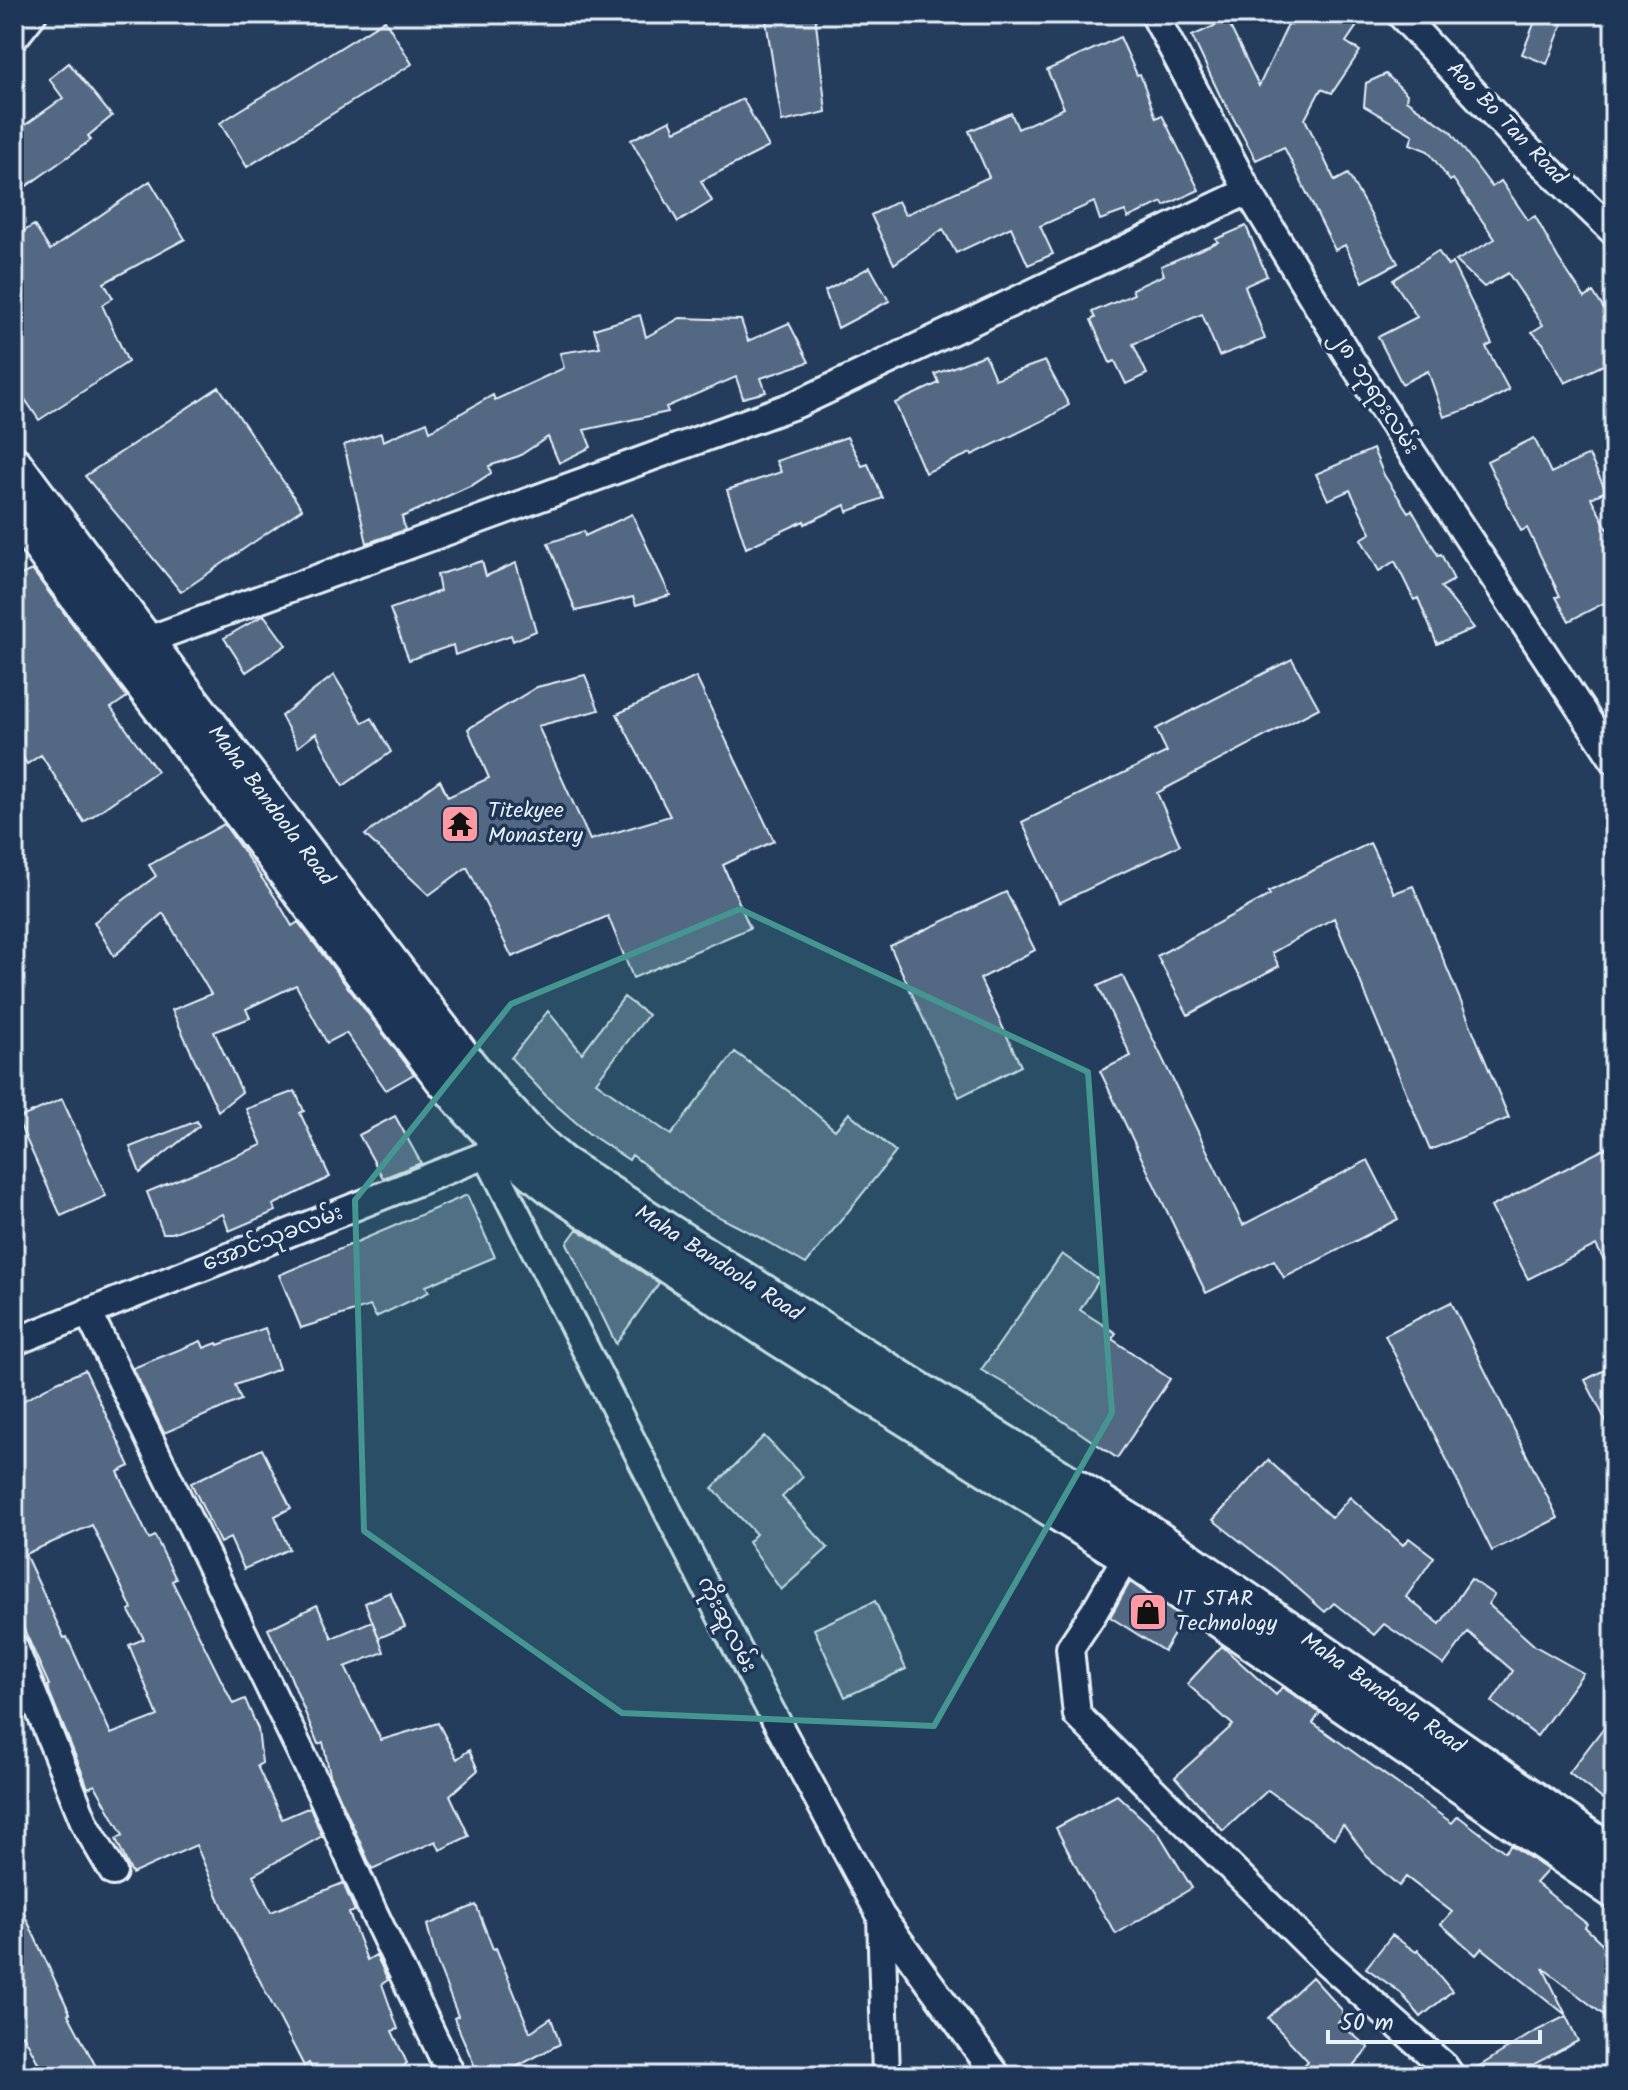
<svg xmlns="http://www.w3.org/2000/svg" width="1628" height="2090" font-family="Kalam,'Noto Sans Myanmar',sans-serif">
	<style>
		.building { fill: #536782; stroke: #e8f1f8; stroke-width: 2; fill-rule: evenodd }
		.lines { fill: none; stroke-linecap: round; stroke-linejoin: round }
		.street-casing { stroke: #e8f1f8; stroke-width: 32 }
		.secondary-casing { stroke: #e8f1f8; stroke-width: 42 }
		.street { stroke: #1d3557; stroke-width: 26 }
		.secondary { stroke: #1d3557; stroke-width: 36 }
		.marked { fill: #459590; fill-opacity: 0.2; stroke: #459590; stroke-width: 6; stroke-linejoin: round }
		.labels { text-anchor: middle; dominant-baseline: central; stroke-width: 7; stroke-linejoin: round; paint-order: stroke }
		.street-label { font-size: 22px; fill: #e8f1f8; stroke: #1d3557 }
		.poi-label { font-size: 22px; fill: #e8f1f8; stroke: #1d3557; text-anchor: start }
	</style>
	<rect width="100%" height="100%" fill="#253d5d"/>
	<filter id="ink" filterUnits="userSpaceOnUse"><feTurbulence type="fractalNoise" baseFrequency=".0125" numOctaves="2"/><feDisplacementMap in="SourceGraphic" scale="16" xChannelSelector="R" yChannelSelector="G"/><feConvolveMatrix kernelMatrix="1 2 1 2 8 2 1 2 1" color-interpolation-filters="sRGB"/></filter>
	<g filter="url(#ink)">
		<!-- building -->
		<path class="building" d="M765,14H815L826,112L782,122Z
			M1293,14L1317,24L1324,14H1365L1346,42L1360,51L1332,93L1321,89L1305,119L1335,181L1348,174L1398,263L1363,282L1345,245L1335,250L1284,147L1256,160L1224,101L1223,102L1192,36L1227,20L1259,86Z
			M1538,14H1566L1547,64L1522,54Z
			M385,20L412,64L247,167L220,123Z
			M1120,37L1137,75L1140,74L1156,118L1162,115L1199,190L1164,206L1162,202L1128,218L1125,211L1100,220L1094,202L1040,226L1053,254L1028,265L1011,227L956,253L943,229L894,264L871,215L898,201L905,215L989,177L969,131L1011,113L1018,129L1064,108L1047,70Z
			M69,63L112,116L88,136L91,140L14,195V133L63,98L49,79Z
			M1386,74L1407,94L1406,100L1450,131L1492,187L1501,181L1528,220L1535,216L1558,258L1585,298L1593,292L1614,325V360L1565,383L1543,343L1532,332L1543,325L1508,273L1484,287L1456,261L1495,239L1453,179L1450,181L1428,151L1410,144L1413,135L1364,106L1366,83Z
			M743,99L769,147L701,181L712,201L678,222L631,140L670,120L675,131Z
			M150,181L185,239L104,283L113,298L102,305L128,362L39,420L14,383V237L34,225L50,250Z
			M1246,226L1267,276L1245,286L1265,339L1219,356L1202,314L1133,344L1147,374L1126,384L1115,361L1110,363L1091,320L1095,318L1092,312L1134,294L1132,289L1164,275L1161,266L1218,242L1216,239Z
			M1438,251L1448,266L1452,263L1492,344L1486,347L1509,390L1485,403L1444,417L1428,371L1402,384L1378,337L1417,317L1393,280Z
			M870,267L889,301L838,328L825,291Z
			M640,315L646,337L680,318L741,320L748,341L789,323L809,362L761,378L766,392L743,398L736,377L666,407L668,412L584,430L591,447L559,463L548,437L519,456L489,466L491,473L474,484L402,517L405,530L367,543L344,445L381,433L383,441L427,422L430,431L493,395L495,400L564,368L560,353L600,347L594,329Z
			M985,355L995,379L1045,361L1069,405L1042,421L972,455L971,453L925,473L895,403L939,383L935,374Z
			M219,387L302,509L181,592L85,476Z
			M847,437L862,466L868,464L883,498L847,512L845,505L805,524L804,521L746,548L727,490L781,472L776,461Z
			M1534,438L1551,473L1589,455L1606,491L1591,498L1614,541V598L1569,621L1556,597L1560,596L1527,528L1521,531L1487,461Z
			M1373,449L1384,475L1408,512L1412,510L1438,555L1441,554L1454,580L1441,587L1474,628L1437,644L1418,598L1414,600L1395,561L1379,571L1361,539L1371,533L1350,490L1328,500L1316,474Z
			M632,514L670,595L636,605L633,597L576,611L548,543L584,531L585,536Z
			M482,561L486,576L516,563L536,631L513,641L511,635L455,655L453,645L409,660L390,609L440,591L437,575Z
			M32,570L127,697L111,708L157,771L84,822L41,755L27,764L14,743V578Z
			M264,615L286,645L246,672L224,638Z
			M1292,659L1319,708L1157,793L1180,845L1059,903L1022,822L1167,752L1156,729Z
			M334,675L363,723L372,718L391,752L343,786L316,733L298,747L281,716Z
			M585,675L599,710L538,726L590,840L670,816L617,714L696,677L774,841L723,865L750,928L633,978L608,916L512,957L467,867L429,895L365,835L440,780L448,797L489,778L468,729L537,687Z
			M224,824L277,900L292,926L298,922L414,1074L386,1090L346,1033L327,1043L296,985L246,1009L250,1018L214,1032L242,1092L218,1111L172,1010L211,994L163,913L114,956L94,922L156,876L149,865Z
			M1370,843L1394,893L1413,886L1509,1118L1430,1150L1334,918L1272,953L1279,966L1188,1015L1157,956L1270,895L1268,892Z
			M1006,892L1035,950L980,979L1021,1066L959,1097L890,946Z
			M1122,975L1243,1225L1368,1160L1398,1219L1284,1278L1274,1260L1206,1293L1100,1071L1131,1056L1098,986Z
			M624,997L648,1015L596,1082L671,1135L735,1052L791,1093L835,1130L849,1113L896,1152L806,1264L755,1235L699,1207L632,1155L629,1160L588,1133L548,1098L511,1058L548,1011L582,1053Z
			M295,1091L304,1111L300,1113L330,1177L273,1205L276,1211L229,1231L223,1214L172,1233H163L147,1192L262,1145L246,1109Z
			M62,1099L106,1196L61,1216L17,1119Z
			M395,1116L421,1163L383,1178L359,1135Z
			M197,1121L199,1126L140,1173L130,1147Z
			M1614,1144V1280L1596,1245L1528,1279L1491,1207Z
			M467,1195L495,1257L426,1286L429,1292L376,1317L370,1306L301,1328L279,1275Z
			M577,1229L659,1283L616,1344L567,1243Z
			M1062,1254L1099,1280L1080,1310L1116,1333L1112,1339L1170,1379L1117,1458L1025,1395L981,1370Z
			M1451,1302L1558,1518L1492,1551L1385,1335Z
			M265,1328L279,1369L235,1385L241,1400L164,1433L133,1368L201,1341L204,1348L217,1343L218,1345Z
			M1614,1365V1437L1585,1380Z
			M85,1370L130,1466L118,1472L149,1539L155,1536L176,1579L172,1581L233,1704L245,1699L258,1729L262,1763L257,1766L282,1819L310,1807L322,1836L253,1875L271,1912L343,1883L355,1911L349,1913L367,1960L376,1955L388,1980L382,1984L398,2029L392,2031L407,2063L393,2076H316L309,2063L304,2066L227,1917L196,1845L132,1874L116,1839L123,1835L95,1785L88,1788L84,1777L47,1686L49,1685L14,1607V1406L57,1382ZM92,1525L132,1609L129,1611L144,1639L129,1645L158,1716L111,1734L67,1637L64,1638L25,1554Z
			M764,1436L803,1477L782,1497L828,1548L781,1590L748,1542L756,1534L712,1488Z
			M262,1449L291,1508L275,1516L289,1549L244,1569L230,1538L220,1543L191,1483Z
			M1268,1460L1332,1518L1350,1497L1403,1545L1409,1538L1434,1557L1406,1597L1440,1624L1471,1579L1494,1595L1488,1604L1535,1646L1583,1673L1537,1736L1492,1702L1513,1671L1468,1632L1444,1665L1384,1624L1374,1635L1334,1603L1325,1612L1282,1574L1213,1520Z
			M1130,1582L1183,1619L1164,1651L1110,1617Z
			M390,1592L405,1627L379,1638L365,1603Z
			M875,1601L906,1669L845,1697L814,1629Z
			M317,1605L332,1638L372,1621L384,1652L345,1667L381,1740L438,1723L457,1759L469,1750L478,1770L450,1795L469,1836L440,1850L436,1841L372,1869L330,1775L323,1742L318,1744L289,1673L268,1629Z
			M1222,1646L1276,1695L1282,1687L1320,1713L1313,1723L1452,1823L1458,1816L1505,1852L1511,1845L1548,1870L1536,1883L1587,1924L1585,1927L1614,1955V2023L1543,1968L1566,2015L1482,1948L1476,1955L1441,1924L1452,1912L1406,1877L1399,1886L1373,1863L1343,1825L1334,1838L1268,1790L1223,1831L1175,1777L1233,1725L1187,1684Z
			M1614,1714V1808L1569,1773Z
			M1117,1795L1159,1834L1192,1888L1116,1934L1083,1880L1056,1828Z
			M14,1892L70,2013L68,2014L101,2076H45L23,2034L14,2038Z
			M476,1905L493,1949L496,1948L530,2032L551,2018L560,2044L516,2067L521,2076H479L454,2018L458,2016L436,1960L427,1925Z
			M1392,1935L1416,1952L1418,1950L1452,1991L1421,2017L1400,1992L1366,1968Z
			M1312,1977L1342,2010V2019L1338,2022L1369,2048L1345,2076H1295L1308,2061L1268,2018Z
			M1566,2016L1578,2041L1536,2063L1514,2076H1467V2074L1532,2033Z"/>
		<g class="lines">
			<defs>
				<path id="street" d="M1154,14L1248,191L1349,357L1614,760
					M1400,14L1521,143L1614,232
					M14,38L33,14
					M145,641L797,404L1248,191
					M487,1155L737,1648L881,1916L997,2076
					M88,1312L323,1798L372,1909L452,2076
					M14,1342L503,1148
					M1136,1540L1094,1612L1070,1648L1077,1715L1322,1958L1444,2066L1451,2076
					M14,1647L85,1824L113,1872
					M881,1916L886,2076"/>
				<path id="secondary" d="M14,465L145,641L467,1064C496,1100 525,1134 561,1164L810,1323L1143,1530L1314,1647L1614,1856
					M14,510L120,653L443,1078C477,1120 512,1156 555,1189L780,1338L1127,1555L1614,1890"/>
			</defs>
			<!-- street casing -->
			<use href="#street" class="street-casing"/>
			<!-- secondary casing -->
			<use href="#secondary" class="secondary-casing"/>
			<!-- street -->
			<use href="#street" class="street"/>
			<!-- secondary -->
			<use href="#secondary" class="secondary"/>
		</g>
	</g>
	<!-- marked area -->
	<path class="marked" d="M740,909L1088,1072L1112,1413L934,1726L622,1713L364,1531L355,1200L511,1004Z"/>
	<!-- icons -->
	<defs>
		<symbol id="temple-square" viewBox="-11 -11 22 22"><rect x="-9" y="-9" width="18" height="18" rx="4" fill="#ff9aa2" stroke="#1d3557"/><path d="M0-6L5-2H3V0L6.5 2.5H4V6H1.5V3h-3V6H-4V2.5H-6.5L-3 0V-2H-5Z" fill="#111"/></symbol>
		<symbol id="shop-square" viewBox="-11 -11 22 22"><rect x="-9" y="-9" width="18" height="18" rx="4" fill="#ff9aa2" stroke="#1d3557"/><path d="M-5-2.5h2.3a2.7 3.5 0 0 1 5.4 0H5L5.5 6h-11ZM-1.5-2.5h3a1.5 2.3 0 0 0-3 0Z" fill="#111"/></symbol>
	</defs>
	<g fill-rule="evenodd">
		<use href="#temple-square" x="438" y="802" width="44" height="44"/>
		<use href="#shop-square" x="1126" y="1590" width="44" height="44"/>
	</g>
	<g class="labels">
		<!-- street labels -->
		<g class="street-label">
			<text transform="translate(1506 124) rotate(46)">Aoo Bo Tan Road</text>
			<text transform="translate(1374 393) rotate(57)">၂၈ ဘုရားလမ်း</text>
			<text transform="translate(270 806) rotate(53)">Maha Bandoola Road</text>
			<text transform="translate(273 1239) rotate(-21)">အောင်သုခလမ်း</text>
			<text transform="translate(718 1264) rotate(33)">Maha Bandoola Road</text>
			<text transform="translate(726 1625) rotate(63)">ကိုးဆူလမ်း</text>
			<text transform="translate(1382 1694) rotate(35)">Maha Bandoola Road</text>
		</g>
		<!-- poi labels -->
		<g class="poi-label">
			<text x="488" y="811">Titekyee<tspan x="488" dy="25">Monastery</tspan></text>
			<text x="1176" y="1599">IT STAR<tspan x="1176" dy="25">Technology</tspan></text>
		</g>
	</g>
	<!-- margin -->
	<rect width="1628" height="2090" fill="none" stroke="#1d3557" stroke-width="48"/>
	<rect x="24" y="24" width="1580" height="2042" fill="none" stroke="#e8f1f8" stroke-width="3" filter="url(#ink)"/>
	<!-- scale -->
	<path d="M1328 2030v12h212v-12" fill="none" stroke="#e8f1f8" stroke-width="4"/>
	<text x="1340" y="2030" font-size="24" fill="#e8f1f8" stroke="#1d3557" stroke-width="6" paint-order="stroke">50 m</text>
</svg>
